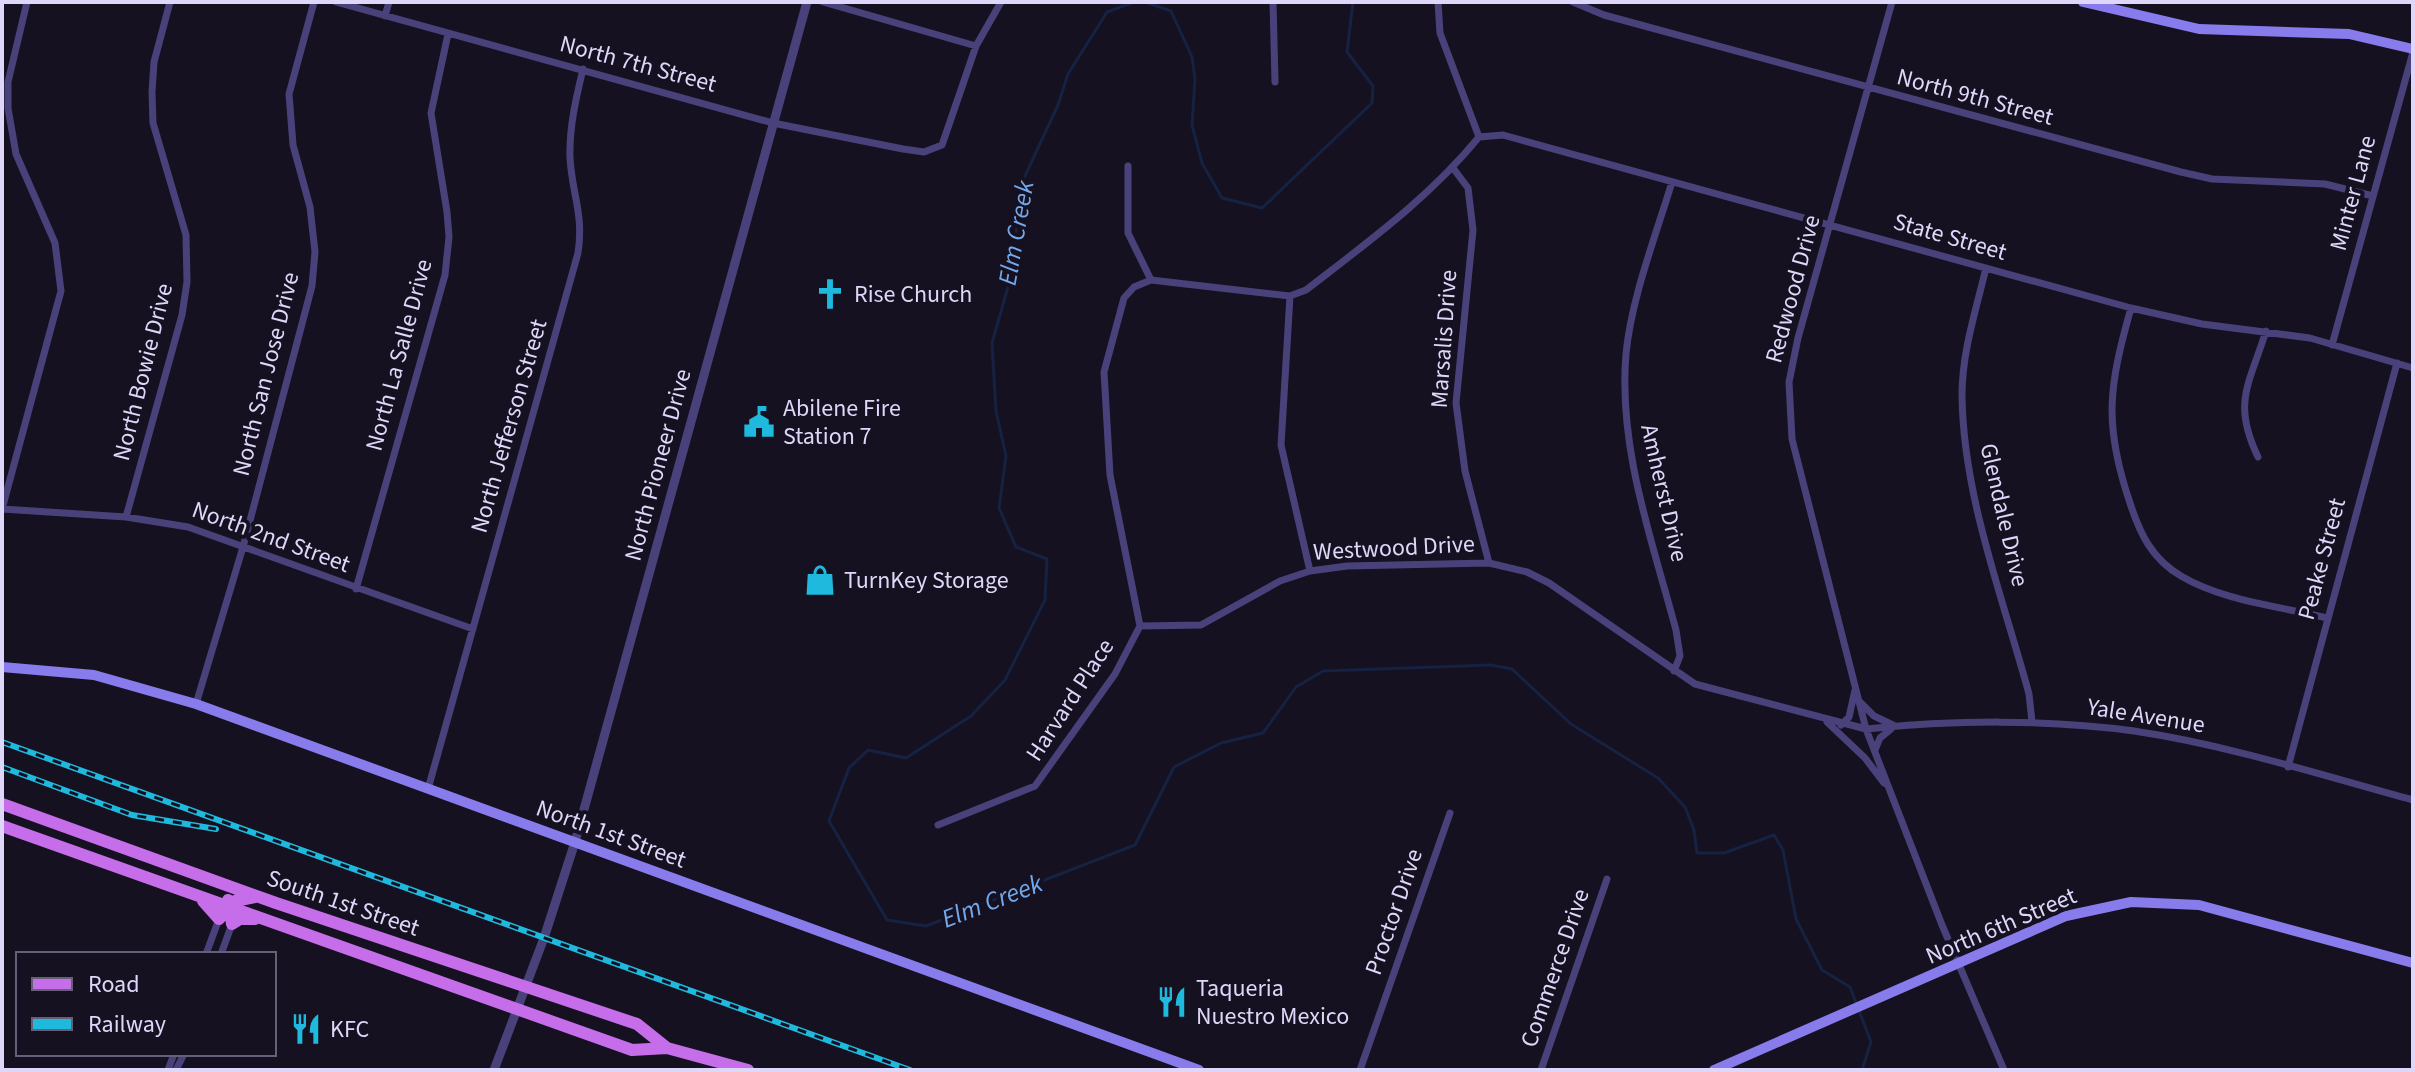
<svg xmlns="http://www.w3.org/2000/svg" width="2415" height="1072" font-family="'Source Sans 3',sans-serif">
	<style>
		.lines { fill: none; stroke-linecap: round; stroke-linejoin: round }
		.stream { stroke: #152242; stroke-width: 3 }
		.minor { stroke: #49427a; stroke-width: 7 }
		.tertiary { stroke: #49427a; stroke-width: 9 }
		.secondary { stroke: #887bec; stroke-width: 10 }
		.primary { stroke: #c66dea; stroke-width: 12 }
		.rail-casing { stroke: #1fb9dd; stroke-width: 6 }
		.rail { stroke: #151121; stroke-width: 3; stroke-dasharray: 9; stroke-linecap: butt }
		.labels { text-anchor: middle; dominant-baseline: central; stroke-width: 8; stroke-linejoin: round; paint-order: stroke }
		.street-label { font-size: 24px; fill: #ded7f9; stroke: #151121 }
		.poi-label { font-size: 24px; fill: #ded7f9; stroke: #151121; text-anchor: start }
		.water-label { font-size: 26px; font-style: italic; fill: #73a9eb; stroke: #151121 }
	</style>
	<rect width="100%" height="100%" fill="#151121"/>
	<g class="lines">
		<!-- stream -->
		<path class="stream" d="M1134,2L1107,12L1068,74L1058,105L1019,189L1014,266L992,343L996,411L1006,456L999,508L1016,547L1047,559L1045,600L1005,680L971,716L906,758L868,750L849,768L829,821L887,920L926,926L1135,845L1174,767L1221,743L1263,733L1296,687L1323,671L1491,665L1512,669L1571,724L1658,778L1685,807L1694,830L1697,853H1724L1774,835L1783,850L1796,919L1822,970L1850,987L1871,1042L1862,1070
			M1145,2L1171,11L1192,57L1195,79L1192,125L1202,163L1222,198L1262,208L1372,103L1373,86L1347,52L1353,2"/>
		<!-- minor -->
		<path class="minor" d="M336,2L773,123L903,149L924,152L942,145L976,46L1001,2
			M823,2L976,46
			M1273,2L1275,82
			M1573,2L1604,15L2181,172L2212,179L2325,184L2373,196
			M1892,2L1798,338L1789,382L1792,439L1866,729C1951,720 2049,719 2134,731C2228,745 2321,775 2413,800
			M385,16L389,2
			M1479,137L1503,135L2131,308L2202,324L2310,338L2413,368
			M1128,166V233L1151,280
			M1453,168L1468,188L1473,230L1456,403L1465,471L1489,563
			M1672,182C1656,235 1631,299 1626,354C1618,448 1652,540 1676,630L1680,656L1674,671
			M1986,268C1976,310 1962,352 1962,395C1963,496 2003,598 2029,694L2032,722
			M1290,296L1281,445L1310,571
			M2131,308C2109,386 2103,424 2130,503C2140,534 2152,559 2181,576C2223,601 2279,606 2327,618
			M2332,345L2413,52
			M2258,457C2232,403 2249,385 2266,331
			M2,509L61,291L55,243L16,154L8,108V82L27,2
			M2,509L126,517L188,527L473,629
			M126,517L182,315L187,282L186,235L153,123L152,92L154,62L170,2
			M356,589L445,275L449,237L447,212L431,113L448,34
			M1140,626L1201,625L1280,581L1310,571L1347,566L1489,563L1527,572L1549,583L1695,684L1866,729L1942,925L2004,1070
			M1861,703L1874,716L1893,725
			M196,704L243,547L312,286L315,252L310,207L293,145L289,94L314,2
			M1827,722L1865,758L1884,783
			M1841,725L1849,717L1855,690
			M1875,750L1880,738L1891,729
			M2288,767L2397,363
			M428,789L578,253C584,214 572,194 570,158C569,128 576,98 583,69
			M938,825L1035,786L1115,674L1140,626L1110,475L1104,372L1124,298L1134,287L1151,280L1290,296L1306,290C1368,242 1429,198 1479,137L1440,33L1438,2
			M206,954L219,919
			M221,954L232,924
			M168,1070L174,1054
			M176,1070L184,1054
			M1360,1070L1450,813
			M1541,1070L1607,879"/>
		<!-- tertiary -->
		<path class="tertiary" d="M494,1070L544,938L575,842L807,2"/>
		<!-- secondary -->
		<path class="secondary" d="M2083,2L2199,29L2349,34L2413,49
			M2,667L94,675L196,704L1199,1070
			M1714,1070L2066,916L2131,902L2199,905L2413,963"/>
		<!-- primary -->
		<path class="primary" d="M2,804L276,903L637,1024L667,1048
			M2,826L632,1050L667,1048L748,1070
			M228,900L232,924L240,919H255
			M203,901L219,919L235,901L255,897"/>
		<defs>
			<path id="rail" d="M2,742L910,1070
				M2,767L132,815L216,829"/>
		</defs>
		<!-- rail casing -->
		<use href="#rail" class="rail-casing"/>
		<!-- rail -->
		<use href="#rail" class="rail"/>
	</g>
	<!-- icons -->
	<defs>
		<symbol id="church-bare" viewBox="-9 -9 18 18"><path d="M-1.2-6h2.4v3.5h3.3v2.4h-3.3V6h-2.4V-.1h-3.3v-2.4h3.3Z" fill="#1fb9dd" stroke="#151121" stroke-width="2.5" paint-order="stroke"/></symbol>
		<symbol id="civic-bare" viewBox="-9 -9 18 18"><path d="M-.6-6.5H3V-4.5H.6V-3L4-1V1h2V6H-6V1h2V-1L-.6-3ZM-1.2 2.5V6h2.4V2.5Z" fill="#1fb9dd" stroke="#151121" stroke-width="2.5" paint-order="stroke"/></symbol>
		<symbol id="shop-bare" viewBox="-9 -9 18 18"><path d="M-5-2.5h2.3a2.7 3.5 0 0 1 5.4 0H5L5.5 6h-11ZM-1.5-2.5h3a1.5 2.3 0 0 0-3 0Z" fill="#1fb9dd" stroke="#151121" stroke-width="2.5" paint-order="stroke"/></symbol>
		<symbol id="restaurant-bare" viewBox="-9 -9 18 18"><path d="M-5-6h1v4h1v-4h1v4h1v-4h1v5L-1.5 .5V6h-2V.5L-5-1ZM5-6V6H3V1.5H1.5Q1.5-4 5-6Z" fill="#1fb9dd" stroke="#151121" stroke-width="2.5" paint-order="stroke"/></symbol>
	</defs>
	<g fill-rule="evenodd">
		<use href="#church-bare" x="808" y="272" width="44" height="44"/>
		<use href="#civic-bare" x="737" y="400" width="44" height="44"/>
		<use href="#shop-bare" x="798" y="558" width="44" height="44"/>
		<use href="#restaurant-bare" x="1150" y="980" width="44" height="44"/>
		<use href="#restaurant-bare" x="284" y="1007" width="44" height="44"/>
	</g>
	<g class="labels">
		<!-- street labels -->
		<g class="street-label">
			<text transform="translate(638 64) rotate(15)">North 7th Street</text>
			<text transform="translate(1975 97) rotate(15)">North 9th Street</text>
			<text transform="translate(2353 193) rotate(-75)">Minter Lane</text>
			<text transform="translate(1950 237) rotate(16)">State Street</text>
			<text transform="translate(1793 289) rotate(-75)">Redwood Drive</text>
			<text transform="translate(1444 339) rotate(-86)">Marsalis Drive</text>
			<text transform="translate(399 355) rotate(-75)">North La Salle Drive</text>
			<text transform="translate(143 372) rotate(-76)">North Bowie Drive</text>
			<text transform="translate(266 374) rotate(-76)">North San Jose Drive</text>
			<text transform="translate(509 426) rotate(-74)">North Jefferson Street</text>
			<text transform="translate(658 465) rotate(-75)">North Pioneer Drive</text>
			<text transform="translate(1664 493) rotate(77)">Amherst Drive</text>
			<text transform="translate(2004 515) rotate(77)">Glendale Drive</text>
			<text transform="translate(271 537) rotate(20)">North 2nd Street</text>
			<text transform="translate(1394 548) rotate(-3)">Westwood Drive</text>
			<text transform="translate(2322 559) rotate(-75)">Peake Street</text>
			<text transform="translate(1070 700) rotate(-57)">Harvard Place</text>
			<text transform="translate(2146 716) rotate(9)">Yale Avenue</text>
			<text transform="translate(611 834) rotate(20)">North 1st Street</text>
			<text transform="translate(343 903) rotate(19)">South 1st Street</text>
			<text transform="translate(1394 912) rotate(-71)">Proctor Drive</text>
			<text transform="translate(2001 926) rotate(-23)">North 6th Street</text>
			<text transform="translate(1555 968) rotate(-71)">Commerce Drive</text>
		</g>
		<!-- poi labels -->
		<g class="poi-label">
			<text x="854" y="294">Rise Church</text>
			<text x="783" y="408">Abilene Fire<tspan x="783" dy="28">Station 7</tspan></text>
			<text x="844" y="580">TurnKey Storage</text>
			<text x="1196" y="988">Taqueria<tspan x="1196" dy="28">Nuestro Mexico</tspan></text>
			<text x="330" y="1029">KFC</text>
		</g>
		<!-- water labels -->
		<g class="water-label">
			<text transform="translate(1016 233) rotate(-80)">Elm Creek</text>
			<text transform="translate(992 901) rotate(-21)">Elm Creek</text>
		</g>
	</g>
	<!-- border -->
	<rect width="2415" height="1072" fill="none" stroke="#ded7f9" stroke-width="8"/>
	<!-- legend -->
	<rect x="16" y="952" width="260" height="104" fill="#151121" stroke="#656077" stroke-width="2"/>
	<rect x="32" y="978" width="40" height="12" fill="#c66dea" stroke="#656077" stroke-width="2"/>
	<text x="88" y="992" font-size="24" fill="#ded7f9">Road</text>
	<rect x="32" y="1018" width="40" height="12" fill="#1fb9dd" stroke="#656077" stroke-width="2"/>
	<text x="88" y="1032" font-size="24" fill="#ded7f9">Railway</text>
</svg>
